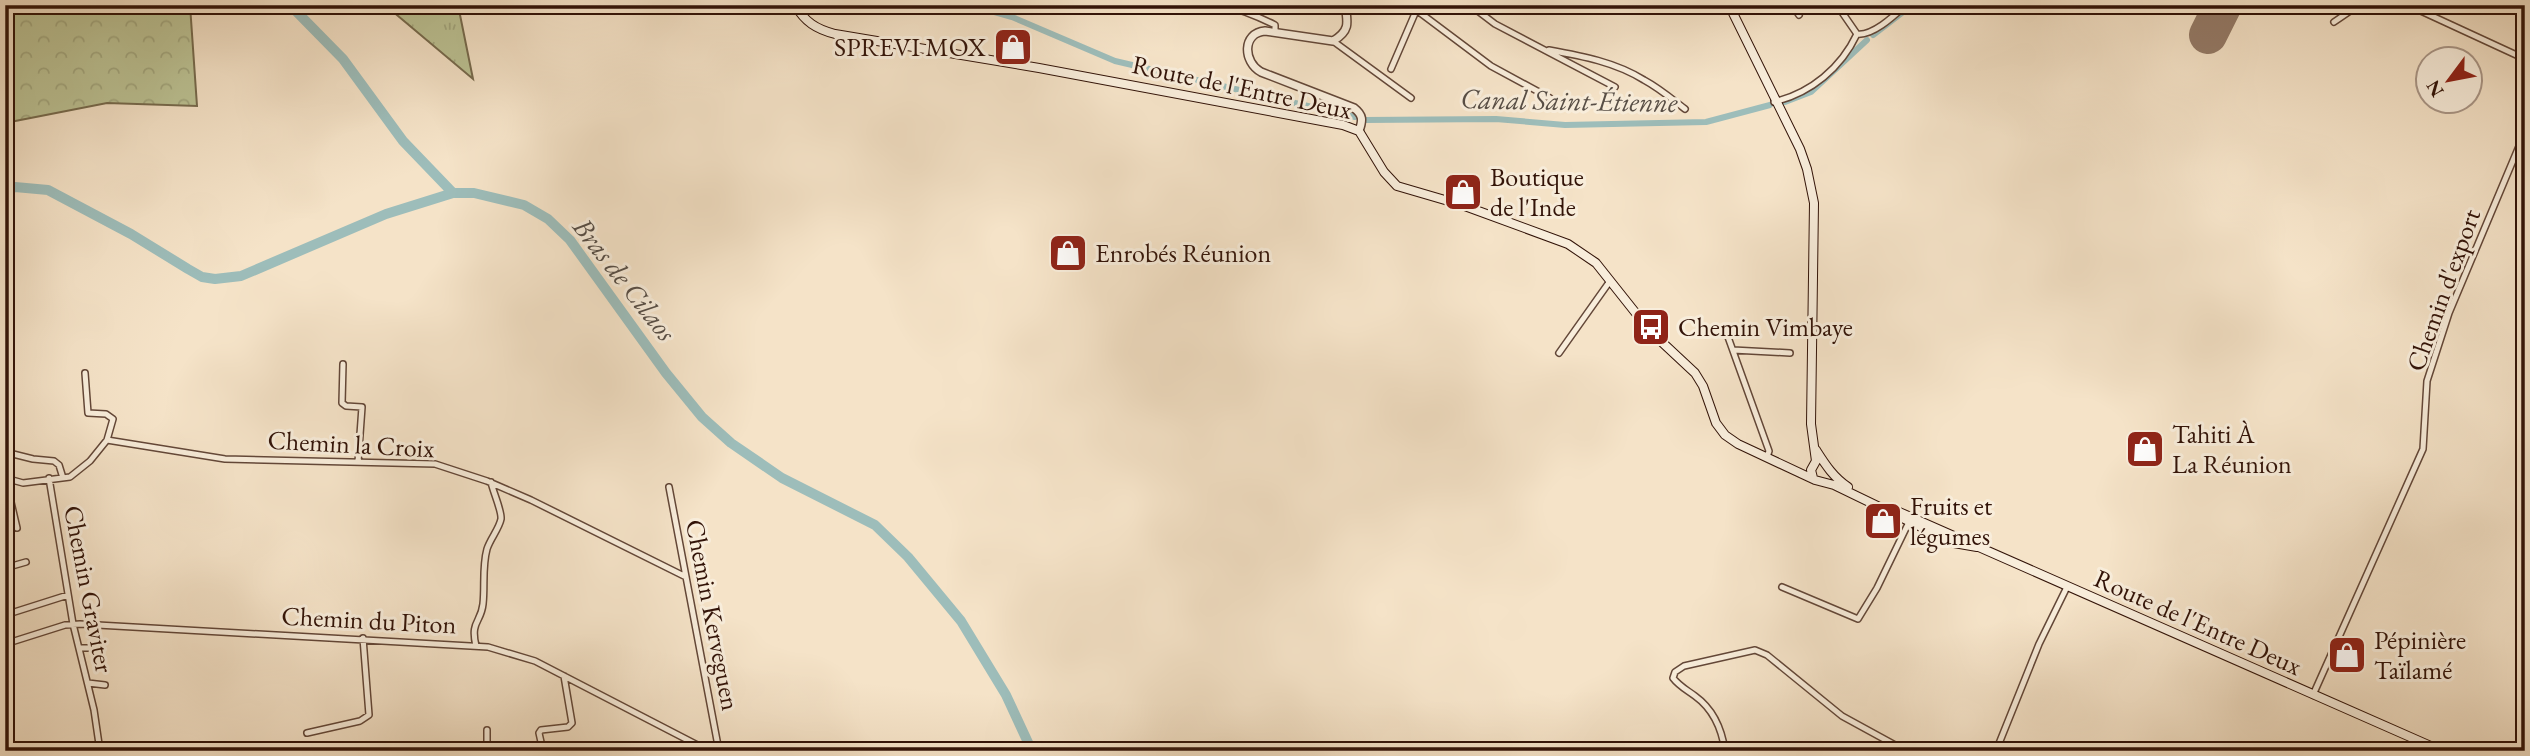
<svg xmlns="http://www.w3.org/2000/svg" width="2530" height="756" font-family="'EB Garamond',serif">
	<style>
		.grass { fill: url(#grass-tufts); stroke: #776b4e; stroke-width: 2 }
		.forest { fill: url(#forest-crowns); stroke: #776b4e; stroke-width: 2 }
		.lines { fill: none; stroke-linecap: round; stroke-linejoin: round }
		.canal { stroke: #9dbdba; stroke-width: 6 }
		.river { stroke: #9dbdba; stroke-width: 10 }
		.runway { stroke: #947b68; stroke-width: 38 }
		.minor-casing { stroke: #634738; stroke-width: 8 }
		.tertiary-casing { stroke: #634738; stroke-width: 10 }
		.secondary-casing { stroke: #321308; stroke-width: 10 }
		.minor { stroke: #f8eddb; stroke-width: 5 }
		.tertiary { stroke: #f8eddb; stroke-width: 7 }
		.secondary { stroke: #f8eddb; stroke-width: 8 }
		.labels { text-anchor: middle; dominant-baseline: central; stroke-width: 6; stroke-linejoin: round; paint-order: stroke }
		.poi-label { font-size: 26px; fill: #321308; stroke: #f8eddb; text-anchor: start }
		.street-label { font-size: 26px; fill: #321308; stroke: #f8eddb }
		.water-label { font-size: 28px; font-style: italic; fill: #574e46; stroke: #f8eddb }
	</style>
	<defs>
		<pattern id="grass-tufts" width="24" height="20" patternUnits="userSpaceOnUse" patternTransform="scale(1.75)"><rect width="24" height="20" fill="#bcc395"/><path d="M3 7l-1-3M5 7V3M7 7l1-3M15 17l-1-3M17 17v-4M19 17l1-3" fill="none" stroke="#a2a77f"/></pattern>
		<pattern id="forest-crowns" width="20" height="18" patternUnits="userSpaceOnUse" patternTransform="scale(1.75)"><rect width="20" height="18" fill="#bcc395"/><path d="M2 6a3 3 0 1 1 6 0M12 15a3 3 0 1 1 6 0" fill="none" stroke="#a2a77f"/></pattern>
	</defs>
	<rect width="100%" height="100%" fill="#f5e3c8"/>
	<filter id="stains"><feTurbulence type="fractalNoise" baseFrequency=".00286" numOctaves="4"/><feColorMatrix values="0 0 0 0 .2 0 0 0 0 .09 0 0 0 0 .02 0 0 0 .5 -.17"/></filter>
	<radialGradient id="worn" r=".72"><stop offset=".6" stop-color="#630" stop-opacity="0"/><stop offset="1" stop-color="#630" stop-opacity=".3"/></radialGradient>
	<!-- grass -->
	<path class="grass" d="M385,5H458L473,79Z"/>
	<!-- forest -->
	<path class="forest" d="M5,5H190L197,106L107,103L5,123Z"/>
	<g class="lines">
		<!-- canal -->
		<path class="canal" d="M970,5L1012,17L1115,61L1355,117
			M1873,35L1912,5
			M1785,102L1811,92L1867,40
			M1365,120L1496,119L1565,125L1706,122L1770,105"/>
		<!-- river -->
		<path class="river" d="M290,5L343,59L403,141L453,193
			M5,191L15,187L48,190L131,234L188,269L202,277L215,279L241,276L386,214L453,193H474L524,205L548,219L570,240L666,373L702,417L731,443L782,478L875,525L908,557L961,621L1006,695L1032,751"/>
		<!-- runway -->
		<path class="runway" d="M2208,35L2223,5"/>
		<defs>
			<path id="minor" d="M1221,5C1241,9 1257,16 1275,25V32
				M1370,5L1419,12L1491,66L1550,98
				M1470,5L1495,24L1615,87
				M1680,5L1681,6
				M1792,5L1799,15
				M1837,5L1857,34
				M2408,5L2525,59
				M2334,22L2359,5
				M1857,34C1873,36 1895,15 1906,5
				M1333,41L1411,98
				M1549,50C1582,56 1615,62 1644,80C1659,88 1672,99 1685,109
				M1391,69L1416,11
				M1774,102C1811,93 1841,68 1857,34
				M1728,337L1769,451L1767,457
				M1733,350L1790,353
				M1559,353L1610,281
				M343,364L342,403L346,406L362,407L358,462
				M107,440L225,459L435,464L487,481L531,500L686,577
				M5,452L33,459L54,461L59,465L63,478
				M5,478L23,483L70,477L90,461L107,440L113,419L106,414L88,413L85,373
				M49,478L73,624L94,710L100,751
				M10,479V498L17,528
				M669,487L719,751
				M5,568L26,562
				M1782,587L1858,619L1877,588L1909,522
				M5,615L68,595
				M5,644L65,625L80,624L488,647L535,661L709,751
				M476,646C470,621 481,623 483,604C485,586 482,567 487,549C490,539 499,529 501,519C502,511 493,492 491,482
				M79,648H93
				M88,683L105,685
				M2313,695L2423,449L2427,381L2449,313L2525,132
				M307,733L360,721L369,715L363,638
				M5,749L9,748
				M487,751V730
				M543,751L539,733L541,730L568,727L572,723L564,676
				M1725,751C1722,730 1713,709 1695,696C1687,690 1679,686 1673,678L1675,672L1684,666L1755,650L1767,655L1842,716L1906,751
				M1996,751L2039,644L2067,587"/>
			<path id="tertiary" d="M1345,5C1348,23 1350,31 1333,41L1265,31C1242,33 1243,62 1261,72L1354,108C1363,115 1363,120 1359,131"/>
			<path id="secondary" d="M795,5C805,22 816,29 835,34L1039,68L1343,125L1359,131L1384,172L1397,186L1462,205L1568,244L1596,263L1650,331L1695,373L1703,386L1716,423L1725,435L1738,444L1815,480L1834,485L1954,543L1977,547
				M1729,5L1800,149L1807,169L1814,203L1811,424L1816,461L1811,470L1813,478
				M5,12L28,5
				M1816,450C1825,464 1833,477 1848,487
				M1897,511L2442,751"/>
		</defs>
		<!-- minor casing -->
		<use href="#minor" class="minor-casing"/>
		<!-- tertiary casing -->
		<use href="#tertiary" class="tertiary-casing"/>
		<!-- secondary casing -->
		<use href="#secondary" class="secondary-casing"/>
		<!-- minor -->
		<use href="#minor" class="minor"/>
		<!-- tertiary -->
		<use href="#tertiary" class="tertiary"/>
		<!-- secondary -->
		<use href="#secondary" class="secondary"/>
	</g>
	<!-- icons -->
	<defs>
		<symbol id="shop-square" viewBox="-11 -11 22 22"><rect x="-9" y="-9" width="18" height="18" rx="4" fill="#8f2418" stroke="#f8eddb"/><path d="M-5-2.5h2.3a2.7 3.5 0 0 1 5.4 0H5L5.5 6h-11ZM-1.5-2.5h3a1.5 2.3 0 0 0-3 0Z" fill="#fff"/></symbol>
		<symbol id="bus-square" viewBox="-11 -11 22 22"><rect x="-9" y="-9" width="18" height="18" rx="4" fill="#8f2418" stroke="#f8eddb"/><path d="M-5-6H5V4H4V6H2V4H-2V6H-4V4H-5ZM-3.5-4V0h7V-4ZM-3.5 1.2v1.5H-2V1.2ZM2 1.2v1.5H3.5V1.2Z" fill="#fff"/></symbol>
	</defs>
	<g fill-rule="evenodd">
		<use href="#shop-square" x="991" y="25" width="44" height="44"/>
		<use href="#shop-square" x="1441" y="170" width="44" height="44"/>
		<use href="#shop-square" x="1046" y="231" width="44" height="44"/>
		<use href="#bus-square" x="1629" y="305" width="44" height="44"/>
		<use href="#shop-square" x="2123" y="427" width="44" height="44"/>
		<use href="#shop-square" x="1861" y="499" width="44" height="44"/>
		<use href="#shop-square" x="2325" y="633" width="44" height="44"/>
	</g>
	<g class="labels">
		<!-- poi labels -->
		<g class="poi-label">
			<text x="986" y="47" text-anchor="end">SPREVI MOX</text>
			<text x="1490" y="177">Boutique<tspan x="1490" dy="30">de l'Inde</tspan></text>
			<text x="1095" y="253">Enrobés Réunion</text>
			<text x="1678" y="327">Chemin Vimbaye</text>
			<text x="2172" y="434">Tahiti À<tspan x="2172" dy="30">La Réunion</tspan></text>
			<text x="1910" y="506">Fruits et<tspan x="1910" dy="30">légumes</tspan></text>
			<text x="2374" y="640">Pépinière<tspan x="2374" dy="30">Taïlamé</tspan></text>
		</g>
		<!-- street labels -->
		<g class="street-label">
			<text transform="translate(1242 87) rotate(12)">Route de l'Entre Deux</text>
			<text transform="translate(2443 290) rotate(-70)">Chemin d'export</text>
			<text transform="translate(351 444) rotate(3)">Chemin la Croix</text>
			<text transform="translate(89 589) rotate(79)">Chemin Graviter</text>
			<text transform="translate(713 615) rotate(79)">Chemin Kerveguen</text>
			<text transform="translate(369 620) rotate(3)">Chemin du Piton</text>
			<text transform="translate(2198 622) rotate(24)">Route de l'Entre Deux</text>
		</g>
		<!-- water labels -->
		<g class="water-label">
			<text transform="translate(1569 100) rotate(1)">Canal Saint-Étienne</text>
			<text transform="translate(625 279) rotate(52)">Bras de Cilaos</text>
		</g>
	</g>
	<!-- margin -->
	<rect width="2530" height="756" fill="none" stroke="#f5e3c8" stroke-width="28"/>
	<rect x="7" y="7" width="2516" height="742" fill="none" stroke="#321308" stroke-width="3.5"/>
	<rect x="14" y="14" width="2502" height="728" fill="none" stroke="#321308" stroke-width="2"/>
	<!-- north arrow -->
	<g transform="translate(2449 80) rotate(238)"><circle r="33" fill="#f8eddb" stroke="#a99687" stroke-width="2"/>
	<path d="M0-5L12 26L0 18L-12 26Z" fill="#8f2418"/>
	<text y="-10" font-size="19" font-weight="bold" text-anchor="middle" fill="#321308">N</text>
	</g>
	<rect width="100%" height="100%" filter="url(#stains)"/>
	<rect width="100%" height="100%" fill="url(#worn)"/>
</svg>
